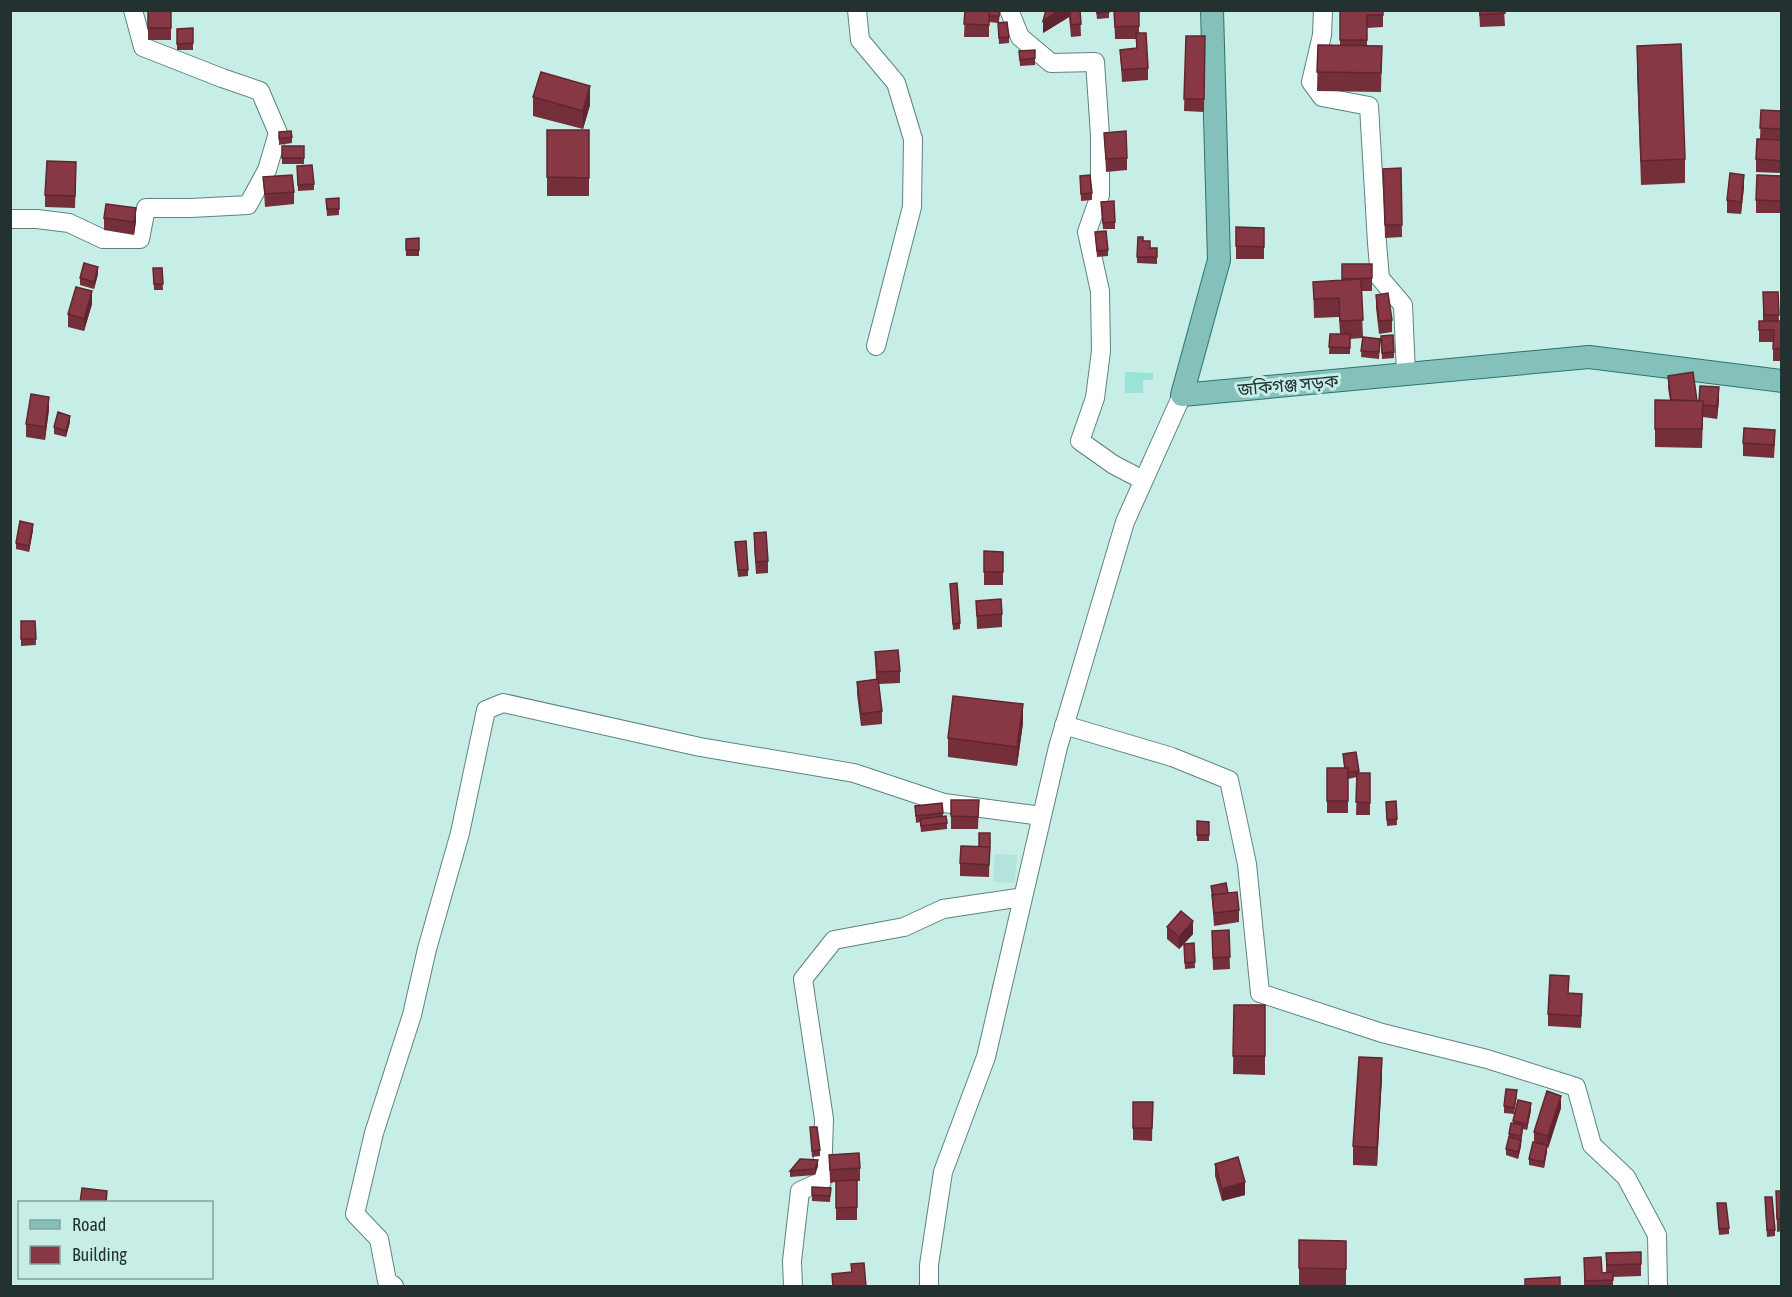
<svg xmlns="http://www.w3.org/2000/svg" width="1792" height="1297" font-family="'Asap Condensed','Noto Sans Bengali',sans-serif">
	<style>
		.built { fill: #b3e4dc }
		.green { fill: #9be2d8 }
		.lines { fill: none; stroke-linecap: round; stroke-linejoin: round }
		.minor-casing { stroke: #5e837e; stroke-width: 20 }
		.major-casing { stroke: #2d746c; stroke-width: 24 }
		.minor { stroke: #fff; stroke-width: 18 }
		.major { stroke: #85c1bb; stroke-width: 22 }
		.wall { fill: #752f3a }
		.shaded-wall { fill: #5f2630 }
		.building { fill: #883744; stroke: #5f2630; stroke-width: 1.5 }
		.labels { text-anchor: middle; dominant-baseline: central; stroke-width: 6; stroke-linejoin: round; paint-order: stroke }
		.street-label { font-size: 18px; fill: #233230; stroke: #c6eee7 }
	</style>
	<rect width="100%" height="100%" fill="#c6eee7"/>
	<!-- built -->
	<path class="built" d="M995,854L1017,855L1015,883L993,882Z"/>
	<!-- green -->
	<path class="green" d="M1125,372L1153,373V380H1143V393H1125Z"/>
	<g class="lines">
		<defs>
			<path id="minor" d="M857,10L860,40L896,83L913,139L912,207L876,346
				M1009,10L1020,37L1051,63L1095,62L1100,135V195L1087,232L1100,291L1101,351L1095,398L1080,441L1114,465L1143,480
				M1323,10L1322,35L1311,82L1322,97L1369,106L1377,243L1380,278L1403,305L1406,374
				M10,219H37L69,223L103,239H140L146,208H191L248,205L267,170L278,133L260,91L222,78L143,47L133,10
				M1064,725L1172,757L1229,780L1247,864L1260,993L1382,1033L1487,1059L1576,1087L1592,1145L1626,1177L1657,1235L1658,1286
				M394,1286L387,1281L379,1239L355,1214L374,1133L412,1015L427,949L460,833L486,710L503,703L700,747L854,773L944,803L1042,816
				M793,1286L792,1261L800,1191L822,1181L824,1119L803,979L834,940L904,927L943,909L1023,897
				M929,1286V1265L943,1172L986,1057L1058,747L1125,522L1182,395"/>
			<path id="major" d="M1212,10L1219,260L1182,395L1589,357L1782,381"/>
		</defs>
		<!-- minor casing -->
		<use href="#minor" class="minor-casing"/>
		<!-- major casing -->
		<use href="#major" class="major-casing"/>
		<!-- minor -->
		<use href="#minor" class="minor"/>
		<!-- major -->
		<use href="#major" class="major"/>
	</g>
	<!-- wall -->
	<path class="wall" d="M148,10H171V40H148Z
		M965,10H1000L999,22L1009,37V43L999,44L998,23L989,22V37H964Z
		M1046,10H1080L1081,36L1071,37L1069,17L1043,33Z
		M1096,10H1109V18L1097,19Z
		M1114,10H1139V33L1148,68V80L1122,82L1120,50L1136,48V39H1115Z
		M1340,10H1383V27L1367,28V46H1382L1381,92L1317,91L1318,45H1340Z
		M1479,10H1504L1505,26L1480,27Z
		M193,28V50H177V29Z
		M1186,36H1205L1204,112L1184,111Z
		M1637,46L1685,159V183L1641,185L1637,71Z
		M1035,50V65L1020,66L1019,51Z
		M533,97L590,105L583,129L533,116Z
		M1761,110L1782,111V173L1756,172V159L1760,139Z
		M547,130H589V196H547Z
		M279,132L292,137V143L279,145Z
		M1104,133L1127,158V170L1106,172Z
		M282,146H304V164H282Z
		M1401,168L1402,237L1385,238L1383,169Z
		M297,172L314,184V190L298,191Z
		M76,174L75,208L45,207V195Z
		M1080,176L1092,193V200L1081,201Z
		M1782,176V213H1756V200Z
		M263,177L294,192V204L265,207Z
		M1744,187L1741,214L1727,213V200Z
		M326,199L339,209V215L327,216Z
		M1101,208L1115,222V229H1103Z
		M104,218L136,221L134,235L104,230Z
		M1236,227L1264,228V259H1236Z
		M1095,232L1108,250V256L1097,257Z
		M419,238V256H406V239Z
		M1143,241L1150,248H1157V264L1137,263V257Z
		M1342,264H1372V291H1361L1363,337L1380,345L1379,359L1361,357L1362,338L1350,339V354H1329L1330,334H1340L1339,317L1314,318L1313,282L1342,280Z
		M153,268H162L163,290H154Z
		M98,274L94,289L80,285V278Z
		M1763,292H1778L1779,321H1782V361H1773V342H1759V321H1763Z
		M1376,295L1392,320V332L1379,334L1376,308Z
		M92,304L84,331L68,327V314Z
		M1381,336L1394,352V358L1382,359Z
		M1668,376L1697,401L1719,400L1717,419L1703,417L1702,448L1655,447V400H1670L1668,388Z
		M49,409L45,440L26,437V424Z
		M70,422L66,437L54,434V427Z
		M1775,442L1774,458L1743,456V443Z
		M33,530L29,552L16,549V543Z
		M754,533L768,561V573L756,574L754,546Z
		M735,542L748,570V576L738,577Z
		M984,551L1003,552V585H984Z
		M950,584L960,623V629L953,630Z
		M976,601L1002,614V627L977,629Z
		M21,621H35L36,645L21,646Z
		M875,652L900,671V683L879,684L882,711V724L861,726L857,694V682L876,679Z
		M1023,723L1017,766L948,757V738Z
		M1343,754L1359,771V773H1370V815H1356L1357,777L1348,779V813H1327V768H1344Z
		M951,800H979L978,829H951Z
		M1396,801L1397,825L1387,826L1386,802Z
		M942,803L943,816L947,823V829L921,832L920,822L916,823L915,806Z
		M1197,821L1209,822V841H1197Z
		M990,833L989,877L960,876V863L979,847Z
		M1211,886L1228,893L1239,910V922L1214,926Z
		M1167,927L1193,934L1184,944L1194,943L1195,968L1185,969L1184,944L1179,949L1167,939Z
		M1229,930L1230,969L1213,970L1212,931Z
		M1569,993L1582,1006L1581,1028L1548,1026V1014Z
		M1234,1005H1265V1075L1233,1074Z
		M1382,1077L1377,1166L1353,1165V1146Z
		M1517,1096L1514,1114L1504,1113V1106Z
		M1133,1102H1153L1152,1141L1133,1140Z
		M1561,1108L1547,1149L1544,1168L1529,1165V1159L1534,1143V1132Z
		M1531,1110L1527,1130L1523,1129L1521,1146L1518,1159L1506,1155V1149L1509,1134L1513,1124V1121Z
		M810,1127L820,1150V1156L812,1157Z
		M829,1155L860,1168V1181H857V1220H836V1182L830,1183Z
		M1215,1164L1245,1195L1222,1201L1215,1176Z
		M818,1166L815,1175L790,1177V1171Z
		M812,1187L831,1188L830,1202L812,1201Z
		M1776,1191H1782V1231L1777,1232Z
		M1717,1203L1729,1228V1234L1719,1235Z
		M1765,1204L1775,1230V1236L1767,1237Z
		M1299,1240L1346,1241V1287H1299Z
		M1641,1252V1276L1613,1277V1287H1584V1258L1602,1273H1606V1253Z"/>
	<!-- shaded-wall -->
	<path class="shaded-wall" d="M1060,10H1069V17L1043,33V21Z
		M590,86V105L583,129V111Z
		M1744,175V187L1741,214V202Z
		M136,208V221L134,235V222Z
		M98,267V274L94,289V282Z
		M92,291V304L84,331V319Z
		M1719,387V400L1717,419V406Z
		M49,397V409L45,440V427Z
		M70,416V422L66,437V431Z
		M33,524V530L29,552V546Z
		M1023,704V723L1017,766V747Z
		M1193,921V934L1179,949V937Z
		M1382,1058V1077L1377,1166V1148Z
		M1561,1096V1108L1548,1149V1136Z
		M1531,1103V1110L1527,1130V1124Z
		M1521,1140V1146L1518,1159V1152Z
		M1547,1145V1152L1544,1168V1162Z
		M818,1160V1166L815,1175V1169Z
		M1245,1182V1195L1222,1201V1189Z"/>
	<!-- building -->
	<path class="building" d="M148,10H171V28H148Z
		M965,10H989V25L964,24Z
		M989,10H1000L999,16H989Z
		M1046,10H1060L1043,21Z
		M1070,10H1080L1081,24L1071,25Z
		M1096,10H1109V12L1097,13Z
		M1114,10H1139V26L1115,27Z
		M1340,10H1383V15H1367V40H1340Z
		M1480,10H1504L1505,13L1480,15Z
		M1007,22L1009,37L999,38L998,23Z
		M193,28V43L177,44V29Z
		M1136,33H1146L1148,68L1122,70L1120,50L1137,48Z
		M1186,36H1205L1204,99H1184Z
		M1681,44L1685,159L1641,161L1637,46Z
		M1318,45L1382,46L1381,73L1317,72Z
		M1035,50V58L1020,60L1019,51Z
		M541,72L590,86L583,111L533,97Z
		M1761,110L1782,111V129L1760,128Z
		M547,130H589V178L547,177Z
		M291,131L292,137L279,139V132Z
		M1126,131L1127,158L1106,159L1104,133Z
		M1757,139L1782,140V161L1756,159Z
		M282,146H304V158H282Z
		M47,161L76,162L75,196L45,195Z
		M312,165L314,184L298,185L297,166Z
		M1401,168L1402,225H1385L1383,169Z
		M1730,173L1744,175L1741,202L1727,200Z
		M292,175L294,192L265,194L263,177Z
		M1090,175L1092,193L1081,194L1080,176Z
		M1757,175L1782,176V201L1756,200Z
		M339,198V209H327L326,199Z
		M1114,201L1115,222L1103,223L1101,202Z
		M106,204L136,208L134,222L104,218Z
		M1236,227L1264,228V247L1236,246Z
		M1106,231L1108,250L1097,251L1095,232Z
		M1138,237H1143V241H1150V248H1157V257H1137Z
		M419,238V250H406V239Z
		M84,263L98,267L94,282L80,278Z
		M1342,264H1372V278L1342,279Z
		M153,268H162L163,284H154Z
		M1361,279L1363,320L1340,321L1339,298L1314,299L1313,282Z
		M76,287L92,291L84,319L68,314Z
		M1763,292H1778L1779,315H1764Z
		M1388,293L1392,320L1379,321L1376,295Z
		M1759,321H1782V349H1773L1774,330H1759Z
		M1330,334H1350V348L1329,347Z
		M1393,335L1394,352L1382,353L1381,336Z
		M1363,337L1380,339L1379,352L1361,351Z
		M1693,372L1697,401L1671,400L1668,376Z
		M1700,386L1719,387L1717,406L1703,405V401H1699Z
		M31,394L49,397L45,427L26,424Z
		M1655,400L1703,401L1702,429H1655Z
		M58,412L70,416L66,431L54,427Z
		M1744,428L1775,430L1774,445L1743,443Z
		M20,521L33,524L29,546L16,543Z
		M766,532L768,561L756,562L754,533Z
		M746,541L748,570H738L735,542Z
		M984,551L1003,552V572H984Z
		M957,583L960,623L953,624L950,584Z
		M1001,599L1002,614L977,616L976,601Z
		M21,621H35L36,639H21Z
		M898,650L900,671L877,672L875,652Z
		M878,679L882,711L861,714L857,682Z
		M953,696L1023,704L1017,747L948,738Z
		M1356,752L1359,771L1348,772V768H1345L1343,754Z
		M1327,768H1348V801H1327Z
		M1357,773H1370V803L1356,802Z
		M951,800H979L978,817L951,816Z
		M1396,801L1397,819L1387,820L1386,802Z
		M942,803L943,813L916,816L915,806Z
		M946,816L947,823L921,826L920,819Z
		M1197,821L1209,822V835H1197Z
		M979,833H990V850V847H979Z
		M961,846L990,847L989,865L960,863Z
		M1226,883L1228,893L1213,895L1211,886Z
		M1237,892L1239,910L1214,913L1212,895Z
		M1181,911L1193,921L1179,937L1167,927Z
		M1229,930L1230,957L1213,958L1212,931Z
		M1194,943L1195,962L1185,963L1184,944Z
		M1550,975L1569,976L1568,993L1582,994L1581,1016L1548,1014Z
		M1234,1005H1265V1056H1233Z
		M1359,1057L1382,1058L1377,1148L1353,1146Z
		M1506,1089L1517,1090L1514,1108L1504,1106Z
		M1547,1091L1561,1096L1548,1136L1534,1132Z
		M1518,1100L1531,1103L1527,1124L1513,1121Z
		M1133,1102H1153L1152,1128H1133Z
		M1511,1123L1523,1125L1521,1136L1509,1134Z
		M810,1127H817L820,1150L812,1151Z
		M1509,1137L1521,1140L1518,1152L1506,1149Z
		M1533,1142L1547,1145L1544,1162L1529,1159Z
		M859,1153L860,1168L830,1170L829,1155Z
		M1238,1157L1245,1182L1222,1189L1215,1164Z
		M800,1159L818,1160L815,1169L790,1171Z
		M857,1180V1207L836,1208V1181Z
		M812,1187L831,1188L830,1196L812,1195Z
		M82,1188L107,1191L106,1203H80Z
		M1776,1191H1782V1219H1777Z
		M1765,1197H1772L1775,1230H1767Z
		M1717,1203H1726L1729,1228L1719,1229Z
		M1299,1240L1346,1241V1269L1299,1268Z
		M1641,1252V1264L1607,1265L1606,1253Z
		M1601,1257L1602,1273L1613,1272V1280L1585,1281L1584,1258Z
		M864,1263L866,1287H833L832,1274L852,1272L851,1264Z
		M1560,1277V1287H1525V1279Z"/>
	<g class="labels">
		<!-- street labels -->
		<g class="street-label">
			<text transform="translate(1288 385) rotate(-5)">জকিগঞ্জ সড়ক</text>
		</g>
	</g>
	<!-- border -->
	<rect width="1792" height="1297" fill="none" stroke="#233230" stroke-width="24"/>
	<!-- legend -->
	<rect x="18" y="1201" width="195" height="78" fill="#c6eee7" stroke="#85a39e" stroke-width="1.5"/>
	<rect x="30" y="1220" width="30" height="9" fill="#85c1bb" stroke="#85a39e" stroke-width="1.5"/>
	<text x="72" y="1231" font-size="18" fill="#233230">Road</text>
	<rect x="30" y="1246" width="30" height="18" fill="#883744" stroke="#85a39e" stroke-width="1.5"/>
	<text x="72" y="1261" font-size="18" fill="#233230">Building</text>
</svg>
